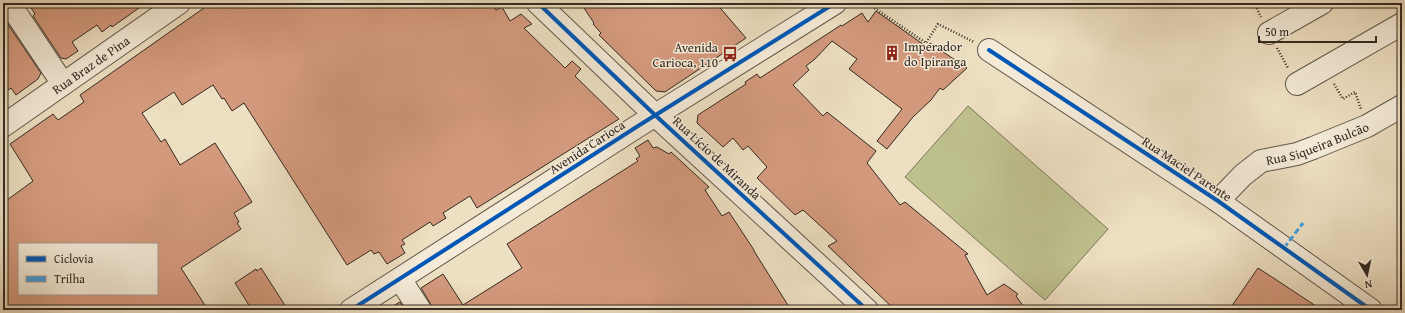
<svg xmlns="http://www.w3.org/2000/svg" width="1405" height="313" font-family="'Gentium Book Plus',serif">
	<style>
		.grass { fill: #bec08e; stroke: #797558 }
		.building { fill: #d3997d; stroke: #342a22; fill-rule: evenodd }
		.lines { fill: none; stroke-linecap: round; stroke-linejoin: round }
		.minor-casing { stroke: #62574a; stroke-width: 24 }
		.path { stroke: #342a22; stroke-width: 2.5; stroke-dasharray: 1 2; stroke-linecap: butt }
		.minor { stroke: #f3ead7; stroke-width: 22 }
		.quiet { stroke: #3e9ce0; stroke-width: 3; stroke-dasharray: 6 3; stroke-linecap: butt }
		.cycleway-casing { stroke: #f3ead7; stroke-width: 6 }
		.cycleway { stroke: #0057b8; stroke-width: 4 }
		.labels { text-anchor: middle; dominant-baseline: central; stroke-width: 3; stroke-linejoin: round; paint-order: stroke }
		.poi-label { font-size: 13px; fill: #342a22; stroke: #f3ead7; text-anchor: start }
		.street-label { font-size: 13px; fill: #342a22; stroke: #f3ead7 }
	</style>
	<rect width="100%" height="100%" fill="#eddfc1"/>
	<filter id="stains"><feTurbulence type="fractalNoise" baseFrequency=".005" numOctaves="4"/><feColorMatrix values="0 0 0 0 .2 0 0 0 0 .09 0 0 0 0 .02 0 0 0 .5 -.17"/></filter>
	<radialGradient id="worn" r=".72"><stop offset=".6" stop-color="#630" stop-opacity="0"/><stop offset="1" stop-color="#630" stop-opacity=".3"/></radialGradient>
	<!-- grass -->
	<path class="grass" d="M968,106L1108,229L1045,300L905,177Z"/>
	<!-- building -->
	<path class="building" d="M28,3H146L112,27L111,25L102,32L97,25L72,42L78,51L66,59L61,58L33,16L35,14Z
		M211,3H492L496,10L502,7L510,21L521,14L532,24L524,28L565,68L572,61L581,69L575,76L619,119L477,208L470,196L443,213L446,218L433,226L430,222L402,240L405,244L401,246L405,253L387,264L379,252L374,254L371,250L347,265L244,103L232,111L224,98L222,99L213,85L182,105L174,92L142,113L161,142L165,139L180,165L215,143L252,202L234,213L239,222L237,223L241,229L181,268L208,310H3V203L33,181L10,144L53,114L58,120L84,102L80,95ZM19,244H157V294H19Z
		M591,3H716L746,38L665,92L656,91L599,35L601,33L593,24L594,23L584,8Z
		M876,11L927,47L930,43L967,68L943,90L940,88L931,100L913,117L887,149L877,141L902,109L849,69L857,59L832,41L815,59L806,66L809,70L793,85L823,116L827,112L876,151L867,163L900,205L905,202L968,254L965,255L987,295L1004,284L1018,294L1016,296L1026,310H895L828,246L837,241L803,210L795,215L757,178L767,167L748,146L743,150L733,138L723,147L697,123L698,115L746,84L745,82L757,74L760,78L841,25L842,26L862,13L868,22Z
		M3,17L41,73L38,79L16,95L11,88L3,94Z
		M648,140L653,148L657,147L669,154L671,152L709,187L705,190L722,216L729,212L754,250V251L791,310H432L430,303L421,288L443,274L463,305L522,268L507,244L638,161L636,159L640,156L635,148Z
		M261,268L288,310H252L235,283L256,269L257,271Z
		M1258,268L1275,279L1322,310H1229Z
		M400,302L405,310H386Z"/>
	<g class="lines">
		<defs>
			<g id="minor">
				<path d="M9,3L63,84"/>
				<path d="M538,3L655,115L867,310"/>
				<path d="M1269,33L1322,3"/>
				<path d="M989,50L1218,201L1371,310"/>
				<path d="M1297,84L1402,24"/>
				<path id="s1" d="M3,126L179,3"/>
				<path id="s2" d="M1218,201L1243,175L1261,161L1297,154L1313,148L1367,126L1402,106"/>
				<path d="M400,279L420,310"/>
				<path d="M351,310L638,126L835,3"/>
			</g>
		</defs>
		<!-- minor casing -->
		<use href="#minor" class="minor-casing"/>
		<!-- path -->
		<path class="path" d="M867,3L926,43L938,24L974,42
			M1254,3L1261,17
			M1277,48L1288,68
			M1334,84L1343,99L1355,92L1361,109"/>
		<!-- minor -->
		<use href="#minor" class="minor"/>
		<!-- quiet -->
		<path class="quiet" d="M1284,248L1303,223"/>
		<defs>
			<path id="cycleway" d="M538,3L655,115L867,310
				M989,50L1218,201L1371,310
				M351,310L638,126L835,3"/>
		</defs>
		<!-- cycleway casing -->
		<use href="#cycleway" class="cycleway-casing"/>
		<!-- cycleway -->
		<use href="#cycleway" class="cycleway"/>
	</g>
	<!-- icons -->
	<defs>
		<symbol id="building-bare" viewBox="-9 -9 18 18"><path d="M-4-6H4V6H1V3H-1V6H-4ZM-2.5-4.3h1.7v1.8h-1.7ZM.8-4.3h1.7v1.8H.8ZM-2.5-1h1.7V.8h-1.7ZM.8-1h1.7V.8H.8Z" fill="#8f2418" stroke="#f3ead7" stroke-width="2.5" paint-order="stroke"/></symbol>
		<symbol id="bus-bare" viewBox="-9 -9 18 18"><path d="M-5-6H5V4H4V6H2V4H-2V6H-4V4H-5ZM-3.5-4V0h7V-4ZM-3.5 1.2v1.5H-2V1.2ZM2 1.2v1.5H3.5V1.2Z" fill="#8f2418" stroke="#f3ead7" stroke-width="2.5" paint-order="stroke"/></symbol>
	</defs>
	<g fill-rule="evenodd">
		<use href="#building-bare" x="881" y="42" width="22" height="22"/>
		<use href="#bus-bare" x="719" y="43" width="22" height="22"/>
	</g>
	<g class="labels">
		<!-- poi labels -->
		<g class="poi-label">
			<text x="904" y="46">Imperador<tspan x="904" dy="15">do Ipiranga</tspan></text>
			<text x="718" y="47" text-anchor="end">Avenida<tspan x="718" dy="15">Carioca, 110</tspan></text>
		</g>
		<!-- street labels -->
		<g class="street-label">
			<text stroke="none"><textPath href="#s1" startOffset="107">Rua Braz de Pina</textPath></text>
			<text stroke="none"><textPath href="#s2" startOffset="118">Rua Siqueira Bulcão</textPath></text>
			<text transform="translate(587 147) rotate(-33)">Avenida Carioca</text>
			<text transform="translate(717 158) rotate(43)">Rua Lício de Miranda</text>
			<text transform="translate(1187 169) rotate(34)">Rua Maciel Parente</text>
		</g>
	</g>
	<!-- margin -->
	<rect width="1405" height="313" fill="none" stroke="#eddfc1" stroke-width="16"/>
	<rect x="4" y="4" width="1397" height="305" fill="none" stroke="#342a22" stroke-width="2"/>
	<rect x="8" y="8" width="1389" height="297" fill="none" stroke="#342a22"/>
	<!-- legend -->
	<rect x="18" y="243" width="140" height="52" fill="#f3ead7" stroke="#a79d8f"/>
	<rect x="26" y="256" width="20" height="6" fill="#0057b8" stroke="#a79d8f"/>
	<text x="54" y="263" font-size="12" fill="#342a22">Ciclovia</text>
	<rect x="26" y="276" width="20" height="6" fill="#3e9ce0" stroke="#a79d8f"/>
	<text x="54" y="283" font-size="12" fill="#342a22">Trilha</text>
	<!-- north arrow -->
	<g transform="translate(1367 275) rotate(171)" stroke="#f3ead7" stroke-width="3" paint-order="stroke">
	<path d="M0-3L7 15L0 10L-7 15Z" fill="#342a22"/>
	<text y="-6" font-size="11" font-weight="bold" text-anchor="middle" fill="#342a22">N</text>
	</g>
	<!-- scale -->
	<path d="M1259 36v6h117v-6" fill="none" stroke="#342a22" stroke-width="2"/>
	<text x="1265" y="36" font-size="12" fill="#342a22" stroke="#f3ead7" stroke-width="3" paint-order="stroke">50 m</text>
	<rect width="100%" height="100%" filter="url(#stains)"/>
	<rect width="100%" height="100%" fill="url(#worn)"/>
</svg>
